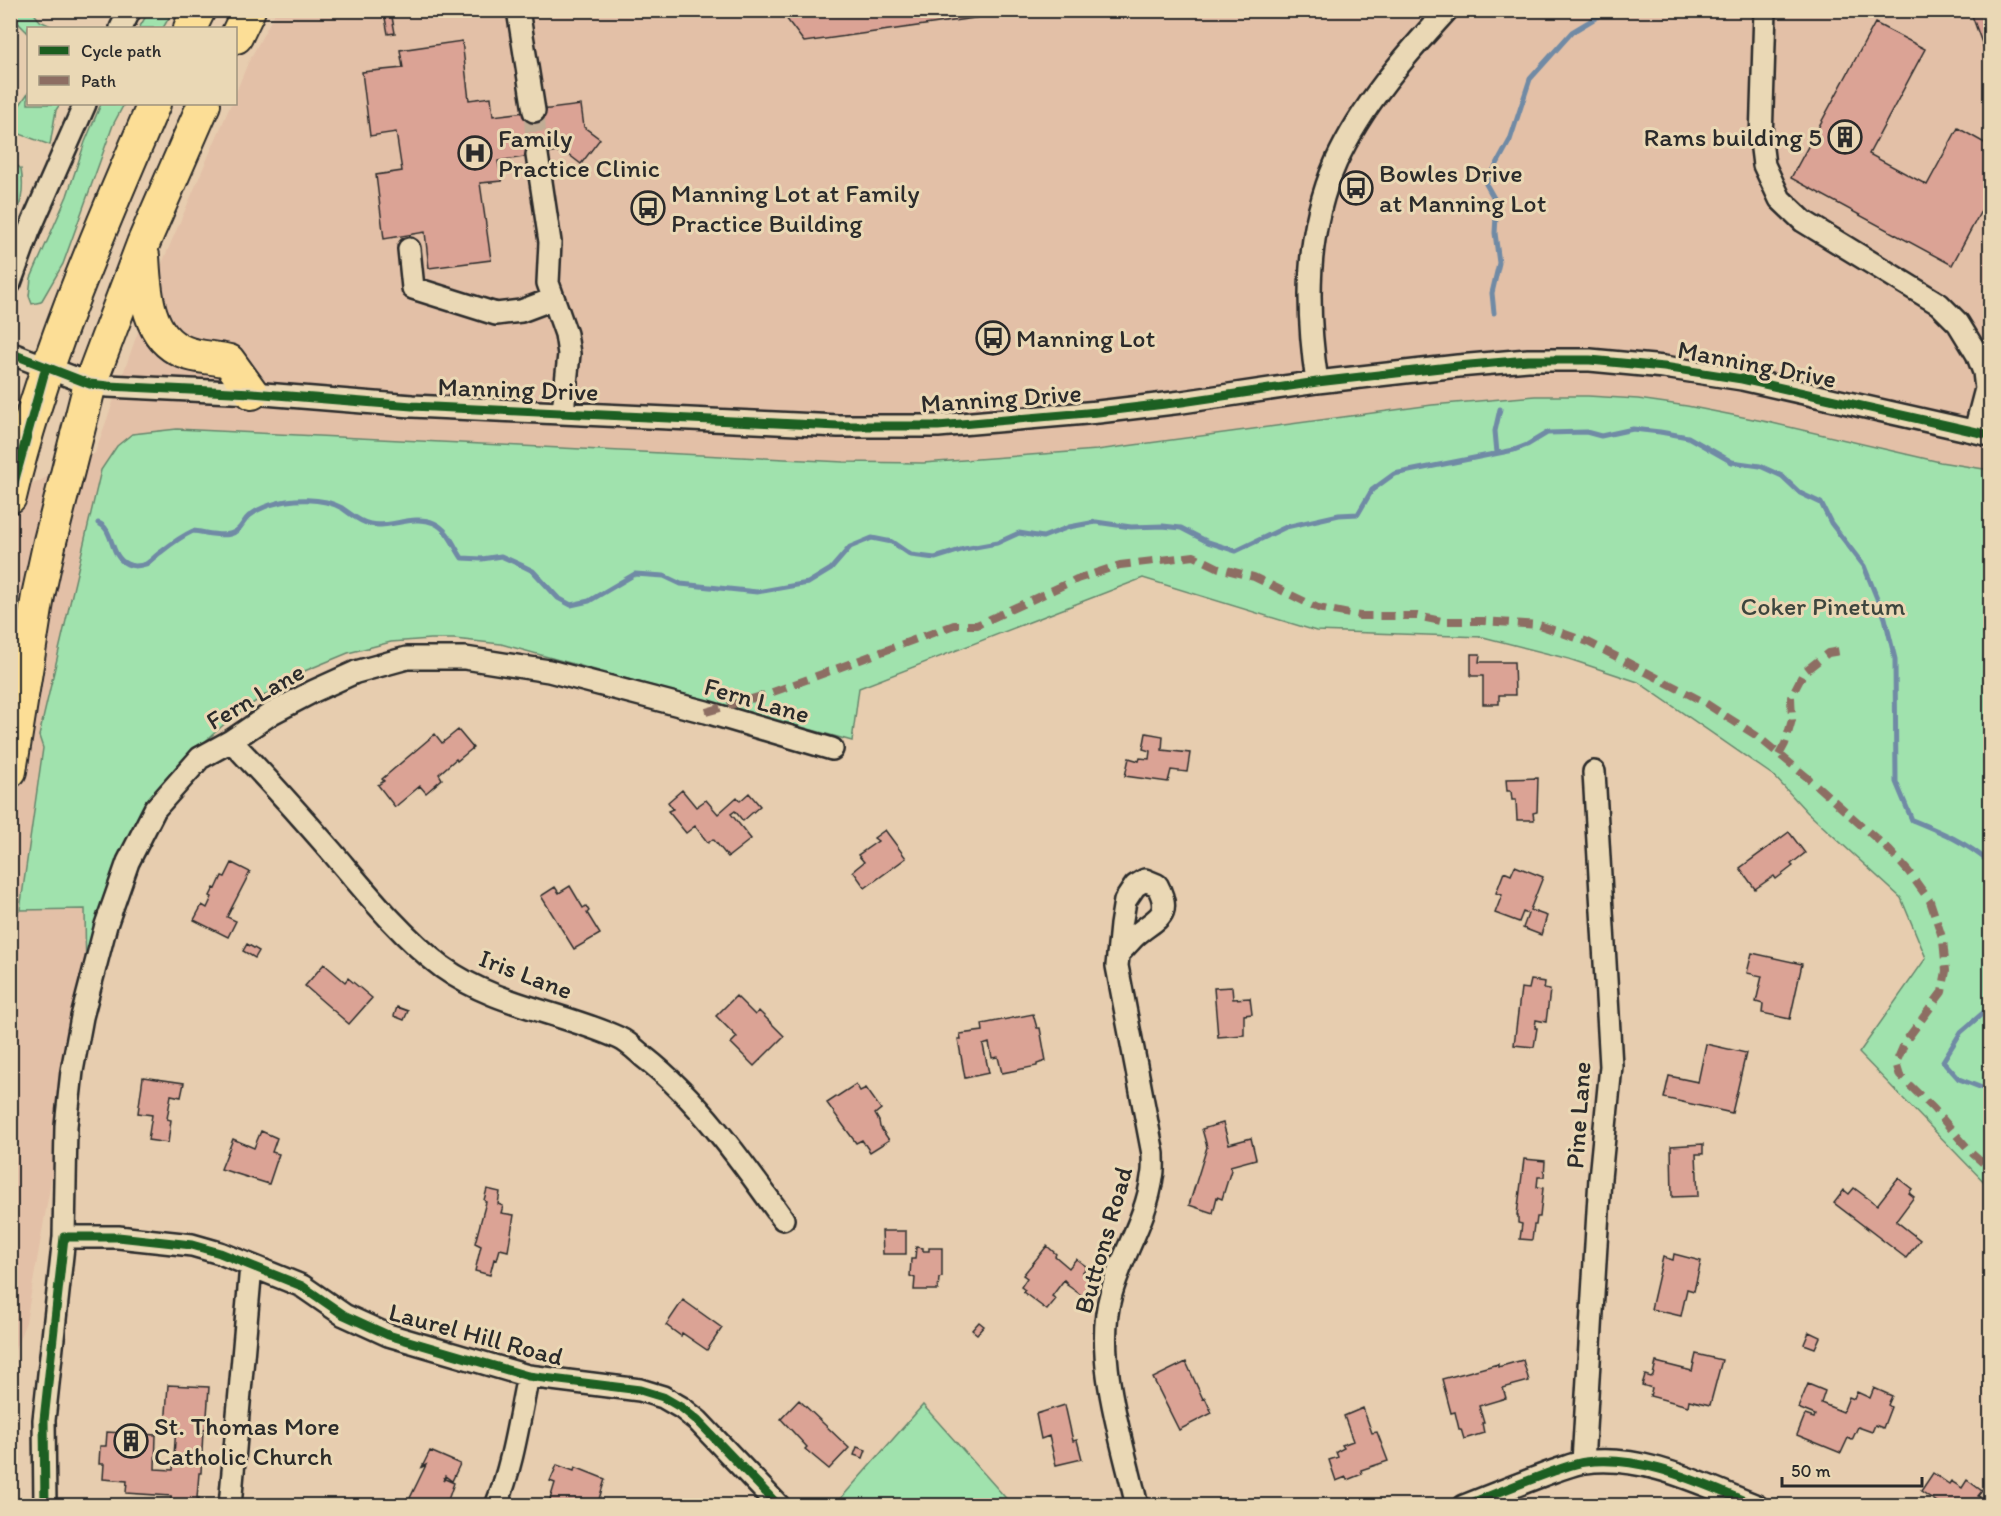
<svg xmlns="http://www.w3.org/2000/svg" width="2001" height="1516" font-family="Itim,sans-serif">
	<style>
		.built { fill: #e3c0a7 }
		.green { fill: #a0e2ad; stroke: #66866c; stroke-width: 1.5 }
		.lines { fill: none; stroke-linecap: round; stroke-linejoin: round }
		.stream { stroke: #6f8aa5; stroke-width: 5 }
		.building { fill: #dba395; stroke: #2b2b2b; stroke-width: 1.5 }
		.minor-tunnel { stroke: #c1ad95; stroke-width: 21; stroke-dasharray: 21 10; stroke-linecap: butt }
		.minor-casing { stroke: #2b2b2b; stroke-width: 26 }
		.highway-casing { stroke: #2b2b2b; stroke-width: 36 }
		.minor { stroke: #ead8b5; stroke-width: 21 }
		.highway { stroke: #fcde96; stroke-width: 32 }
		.quiet { stroke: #8d6e63; stroke-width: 8; stroke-dasharray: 15 8; stroke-linecap: butt }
		.cycleway-casing { stroke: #ead8b5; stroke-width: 13 }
		.cycleway { stroke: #1b5e20; stroke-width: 9 }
		.labels { text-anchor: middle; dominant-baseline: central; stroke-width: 6; stroke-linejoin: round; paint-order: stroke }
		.poi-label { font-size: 26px; fill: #2b2b2b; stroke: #ead8b5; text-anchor: start }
		.street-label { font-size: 26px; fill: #2b2b2b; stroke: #ead8b5 }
		.park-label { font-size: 26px; fill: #3d463e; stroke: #ead8b5 }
	</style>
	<rect width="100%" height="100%" fill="#e7cdaf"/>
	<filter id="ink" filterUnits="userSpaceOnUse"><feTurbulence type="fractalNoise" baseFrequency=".0167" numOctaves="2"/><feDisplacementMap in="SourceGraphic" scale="12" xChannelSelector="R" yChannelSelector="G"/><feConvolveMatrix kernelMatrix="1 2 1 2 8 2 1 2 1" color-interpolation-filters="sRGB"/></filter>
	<g filter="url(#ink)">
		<!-- built -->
		<path class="built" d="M276,11H1990V1181L1859,1053L1926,958L1901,898L1807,812L1774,776L1638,682L1569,659L1483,637L1316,631L1143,578L859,688L852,741L562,662L522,648L476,640L453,639L413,640L391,642L348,653L295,675L231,718L216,731L198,748L168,783L86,985L26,1322L11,1359V495L95,453L163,261L231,104H236V92L248,63Z"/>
		<!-- green -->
		<path class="green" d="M11,10L32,11L40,21L55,28H28V33L16,21L11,19Z
			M149,11V10L173,11L163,28H139Z
			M28,93V104H60L56,110L50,145L17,133L11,124L19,106Z
			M101,104H124L113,125L63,264L41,302L32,304L29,296L31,278L67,196L85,142Z
			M11,160L21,169C25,192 20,208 11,229Z
			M1535,396H1588L1638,399L1687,406L1768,422L1940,462L1990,470V1188L1859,1053L1926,958L1901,898L1807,812L1774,776L1638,682L1569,659L1483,637L1316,631L1143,578L859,688L852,741L501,644L454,639H430L391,642L348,653L295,675L231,718L198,748L168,783L86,985L85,909L20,910L43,748L39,736L101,470L117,446L132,434L177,429L844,462L923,463L1097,450L1432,405Z
			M923,1405L1012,1505H835Z"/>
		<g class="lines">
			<!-- stream -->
			<path class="stream" d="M1494,313L1492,293L1499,263L1495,233L1496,216L1495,200L1486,184L1510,140L1530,79L1572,32L1597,17L1603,10
				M1497,453L1495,431L1500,409
				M98,523C114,528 109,556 127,564C133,567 140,566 146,564C151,561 156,555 161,552C171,544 182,536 193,531C204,532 219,537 230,534C241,531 242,522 249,516C254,512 264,507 270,505C292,498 322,497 342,508C351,514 359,522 370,524C389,529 413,514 434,523C449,530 453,545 462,558L482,559L501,556L521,565L533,571L558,598L571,605L589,601L635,574L664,576L681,584L757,592L808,583L831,569L850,547L872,538L892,542L911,555L935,558L964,549L997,543L1019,533L1043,537L1069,527L1096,522L1131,527L1163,526L1181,528L1208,542L1236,551L1286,527L1339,515L1358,514L1372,490L1394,474L1514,450L1527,445L1547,433L1586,432L1601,436L1633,429L1660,432L1688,437L1732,462L1760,466L1782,476L1800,493L1821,503L1831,523L1864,566L1885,618L1895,659L1896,782L1912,820C1941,832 1966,842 1990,863
				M1990,937L1988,950L1990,956
				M1990,1007L1961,1032L1943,1061L1959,1079L1990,1091"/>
		</g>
		<!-- building -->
		<path class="building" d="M780,10H980L981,17L804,42Z
			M1970,10H1990V53L1986,54Z
			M392,17L395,33L388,34L385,18Z
			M1875,23L1925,49L1869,154L1927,185L1958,128L1990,146V194L1952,265L1791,178Z
			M462,41L469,100L491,97L493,116L581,105L584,127L600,139L581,164L564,151L498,161L502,181L480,183L491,260L429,268L425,232L384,239L376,175L402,171L396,132L370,136L362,72L403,68L400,50Z
			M999,334V340L987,341L986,335Z
			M1471,654H1480L1479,662H1514L1515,695H1499V704H1483V676H1471Z
			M458,730L473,748L457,761L456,759L439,774L442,779L426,793L420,786L395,807L378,785L384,781L382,779L435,734L442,743Z
			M1146,733L1163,736L1162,750L1190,753L1187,772L1171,770L1168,782L1125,776L1129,758L1139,761L1140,758L1149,759L1150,751L1143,749Z
			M1538,778L1537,812L1533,813L1534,820H1517L1516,800H1512L1511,791H1507L1506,779Z
			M682,790L696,807L706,800L718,814L737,797L740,801L749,793L760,806L743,821L735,811L731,814L751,839L728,857L713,839L708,843L695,826L686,833L668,811L673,809L668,802Z
			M885,830L906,858L865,888L853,871L864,862L858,855L878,841L874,838Z
			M1789,832L1805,853L1791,864L1793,866L1776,879L1774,876L1755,889L1740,868Z
			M232,863L250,872L227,917L236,921L228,937L194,920L202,905L207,908L212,897L210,896L214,888L216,889L222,876L225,877Z
			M1515,866L1543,877L1530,910L1547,916L1541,935L1523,928L1528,914L1523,912L1519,922L1495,913L1502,895L1496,893L1504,872L1511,875Z
			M570,886L583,908L586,906L589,911L587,913L600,934L574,949L541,896L555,887L559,893Z
			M247,944L259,951L255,958L243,951Z
			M1752,953L1802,964L1790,1019L1762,1013L1763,1004L1756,1002L1762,976L1747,973Z
			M324,964L345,982L348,978L372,998L349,1024L305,986Z
			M1531,980L1545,982L1544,989L1550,990L1546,1022L1536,1020L1535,1028H1537L1534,1047L1514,1045L1521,988L1529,989Z
			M1232,987L1233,999L1250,998L1252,1014L1244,1015V1035L1218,1037L1214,988Z
			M736,996L755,1015L759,1011L784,1036L754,1066L731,1043L737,1037L716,1016Z
			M397,1007L408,1011L404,1020L394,1016Z
			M1033,1014L1037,1028H1040L1046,1061L1037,1064V1066L1002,1073L998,1057L992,1058L989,1043L983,1045L989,1073L965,1078L958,1039H961L960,1034L983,1031L982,1024Z
			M1706,1044L1746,1053L1732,1113L1664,1098L1669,1076L1698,1082Z
			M143,1077L184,1083L181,1097L171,1095L167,1119L171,1120L168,1143L148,1140L152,1115L138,1113Z
			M856,1084L860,1091L866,1088L881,1109L875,1114L879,1121L880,1127L889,1140L870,1152L862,1140L856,1143L827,1103Z
			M1223,1123L1229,1144L1251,1138L1256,1159L1230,1166L1231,1170L1222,1199L1217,1197L1213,1213L1189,1205L1207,1147L1202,1129Z
			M261,1131L277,1138L272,1152L279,1154L269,1184L221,1169L233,1139L254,1148Z
			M1703,1144V1154H1696L1698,1196L1672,1197L1671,1146Z
			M1524,1159L1545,1161L1544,1177H1538L1537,1187L1543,1188L1540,1217H1537L1536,1225H1534L1532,1240L1520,1239L1522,1224L1518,1223V1215H1517Z
			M1898,1178L1912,1189L1909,1193L1914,1197L1896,1221L1920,1240L1906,1258L1834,1203L1844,1190L1849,1194L1854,1188L1877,1205Z
			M487,1189L500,1192L498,1204L503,1206L501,1213L514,1215L508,1251L500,1249L497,1260L494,1259L490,1275L475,1271L481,1246L475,1243L486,1202L484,1200Z
			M882,1231H906V1254H883Z
			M1047,1246L1056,1254L1055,1256L1069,1268L1076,1259L1087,1267L1082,1273L1095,1283L1084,1297L1067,1285L1068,1284L1064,1280L1052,1296L1056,1299L1047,1310L1023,1292L1025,1290L1021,1287L1027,1278L1023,1275Z
			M916,1247L923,1248V1251H929V1248H942V1277L939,1278L938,1290H914L915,1278L910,1276L911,1259H915Z
			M1674,1254L1701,1261L1694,1291L1687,1289L1681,1316L1651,1309L1663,1257L1673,1260Z
			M683,1300L722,1328L707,1350L682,1333L681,1336L666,1325Z
			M979,1322L984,1326L977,1334L972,1330Z
			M1809,1332L1820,1337L1815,1348L1804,1344Z
			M1696,1354L1722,1360L1710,1405L1689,1400L1688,1406L1650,1396L1652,1388L1642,1385L1645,1375L1651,1377L1653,1375L1656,1362L1692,1371Z
			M1523,1360L1529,1381L1503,1388L1506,1398L1479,1406L1484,1423H1482L1484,1433L1464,1439L1461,1429H1459L1455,1412L1451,1413L1442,1379L1498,1364V1367Z
			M1186,1362L1203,1399L1205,1398L1212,1413L1179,1430L1153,1378Z
			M1808,1384L1825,1391L1821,1403L1843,1412L1849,1397L1854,1399L1857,1392L1870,1398L1874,1388L1892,1396L1888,1405L1891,1407L1883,1428L1875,1425L1872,1432L1858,1427L1852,1440L1848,1438L1841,1453L1797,1435L1805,1415L1814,1418L1815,1415L1798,1408Z
			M168,1385L209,1387L206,1430H203L201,1473H199L197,1498H199V1506L170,1505L171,1496L126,1493L127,1481L103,1479L104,1464H99L100,1446H106L107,1432L156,1435L155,1469L173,1470L176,1427H165Z
			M799,1400L849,1448L829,1469L805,1449L807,1447L781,1419Z
			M1065,1405L1073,1441L1077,1440L1082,1459L1056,1465L1049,1436L1041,1439L1036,1414Z
			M1363,1408L1372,1433L1377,1432L1388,1461L1361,1470L1362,1474L1347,1480L1346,1477L1336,1481L1329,1460L1338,1457L1336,1452L1344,1448L1342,1445L1353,1441L1344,1416Z
			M857,1447L866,1450L863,1458L854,1455Z
			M430,1451L460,1464L452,1481L445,1476L443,1481L445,1479L454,1483L448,1500L446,1499L443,1506H425L410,1498L426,1465L422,1467Z
			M557,1465L574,1471L575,1467L605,1479L597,1506H548L555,1483L550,1481Z
			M1933,1473L1949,1484L1951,1481L1962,1488L1967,1480L1982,1491L1978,1496L1980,1497L1974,1506H1943L1921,1491Z"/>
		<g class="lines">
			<!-- minor-tunnel -->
			<path class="minor-tunnel" d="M534,111L537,155"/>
			<defs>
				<path id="minor" d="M518,10L534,111
					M1765,10L1761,141L1764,165L1780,199L1803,221L1939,304L1958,323L1977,354L1984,372L1986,389L1975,431
					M121,28L130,10
					M537,155L550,242L548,283L566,334L569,354L563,412
					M409,249L413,288L496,314L521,311L553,299
					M10,283L29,231L85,104
					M10,353L90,384L108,386L252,393L412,406L838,426H938L1098,412L1182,402L1317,382L1458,366L1528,360H1590L1664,367L1742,379L1990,435
					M1317,382C1306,308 1305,232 1336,162C1362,105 1405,56 1447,10
					M231,741C266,777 299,814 332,852C366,892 400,935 442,967C496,1006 559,1011 619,1038C628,1042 636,1050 644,1057C698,1099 743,1163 783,1219
					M1118,954C1124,948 1129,942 1135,936C1155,918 1174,917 1157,885L1145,880L1135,886L1125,901L1121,925L1117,966L1153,1154C1153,1162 1154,1170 1152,1177C1147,1218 1122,1254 1111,1294C1093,1357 1123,1443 1137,1506
					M64,1237H118L192,1245L220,1253L302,1286L344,1315L388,1335L528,1376L640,1390L663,1397L682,1408L698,1421L779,1506
					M1583,1462L1600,1178L1611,1066L1594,772
					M45,1506L44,1420L64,1237L66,1126L72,1071L82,1017L106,925L128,862L155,809L200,758L231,741L272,713L314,691L356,672L407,658H465L549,671L706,712L832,749
					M230,1506L251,1266
					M496,1506C513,1464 519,1419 528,1376
					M1464,1506C1494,1494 1524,1482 1554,1471C1564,1468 1575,1463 1585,1462C1644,1454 1703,1485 1757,1506"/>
				<path id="highway" d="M190,28L199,10
					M236,37L249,10
					M143,256C145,290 146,337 184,352C198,358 214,357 229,361L252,393
					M10,497C42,361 99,232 154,104
					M10,771L38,596L50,541L90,384L143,244L204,104"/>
			</defs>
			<!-- minor casing -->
			<use href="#minor" class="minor-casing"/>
			<!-- highway casing -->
			<use href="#highway" class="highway-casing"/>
			<!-- minor -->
			<use href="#minor" class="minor"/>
			<!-- highway -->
			<use href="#highway" class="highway"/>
			<!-- quiet -->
			<path class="quiet" d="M706,712L765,695L954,625H977L1077,579L1120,565L1194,556L1219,568L1254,577L1318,608L1360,616H1417L1441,621H1483L1539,625L1588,642L1702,701L1757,736L1808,778L1889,850L1908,871L1930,901L1943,940L1946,971L1942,992L1905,1042L1896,1063L1900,1076L1933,1108L1971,1152L1990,1169
				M1779,755L1785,744L1792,720L1791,697L1804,672L1828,653L1846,650"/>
			<defs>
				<path id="cycleway" d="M10,353L90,384L108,386L252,393L412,406L838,426H938L1098,412L1182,402L1317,382L1458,366L1528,360H1590L1664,367L1742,379L1990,435
					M10,497L46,367
					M45,1506L44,1420L64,1237H118L192,1245L220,1253L302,1286L344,1315L388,1335L528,1376L640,1390L663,1397L682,1408L698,1421L779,1506
					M1464,1506C1494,1494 1524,1482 1554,1471C1564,1468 1575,1463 1585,1462C1644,1454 1703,1485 1757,1506"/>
			</defs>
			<!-- cycleway casing -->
			<use href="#cycleway" class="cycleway-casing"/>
			<!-- cycleway -->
			<use href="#cycleway" class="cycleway"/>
		</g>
	</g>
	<!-- icons -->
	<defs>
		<symbol id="building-ring" viewBox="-11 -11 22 22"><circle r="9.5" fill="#ead8b5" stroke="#2b2b2b" stroke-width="1.5"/><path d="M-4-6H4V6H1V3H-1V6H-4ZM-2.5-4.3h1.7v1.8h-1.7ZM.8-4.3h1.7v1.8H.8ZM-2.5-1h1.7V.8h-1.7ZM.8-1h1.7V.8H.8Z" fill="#2b2b2b"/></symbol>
		<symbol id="hospital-ring" viewBox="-11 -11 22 22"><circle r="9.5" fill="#ead8b5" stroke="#2b2b2b" stroke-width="1.5"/><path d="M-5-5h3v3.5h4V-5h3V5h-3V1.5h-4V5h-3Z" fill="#2b2b2b"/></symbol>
		<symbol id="bus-ring" viewBox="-11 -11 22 22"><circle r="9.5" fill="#ead8b5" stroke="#2b2b2b" stroke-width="1.5"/><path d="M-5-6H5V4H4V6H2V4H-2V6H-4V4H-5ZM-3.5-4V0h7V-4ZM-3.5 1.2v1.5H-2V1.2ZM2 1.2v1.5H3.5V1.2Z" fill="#2b2b2b"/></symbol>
	</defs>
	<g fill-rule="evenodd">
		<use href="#building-ring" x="1826" y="118" width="38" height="38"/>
		<use href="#hospital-ring" x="456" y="134" width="38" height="38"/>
		<use href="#bus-ring" x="1337" y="169" width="38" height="38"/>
		<use href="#bus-ring" x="629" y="189" width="38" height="38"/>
		<use href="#bus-ring" x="974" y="319" width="38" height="38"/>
		<use href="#building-ring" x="112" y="1422" width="38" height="38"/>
	</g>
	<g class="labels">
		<!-- poi labels -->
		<g class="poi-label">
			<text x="1822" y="137" text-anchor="end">Rams building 5</text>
			<text x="498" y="138">Family<tspan x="498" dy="30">Practice Clinic</tspan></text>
			<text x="1379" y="173">Bowles Drive<tspan x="1379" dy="30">at Manning Lot</tspan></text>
			<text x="671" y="193">Manning Lot at Family<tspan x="671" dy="30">Practice Building</tspan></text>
			<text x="1016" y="338">Manning Lot</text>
			<text x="154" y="1426">St. Thomas More<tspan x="154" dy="30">Catholic Church</tspan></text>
		</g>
		<!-- street labels -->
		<g class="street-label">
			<text transform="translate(1757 364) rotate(11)">Manning Drive</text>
			<text transform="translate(518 389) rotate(2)">Manning Drive</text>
			<text transform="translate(1001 398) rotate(-4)">Manning Drive</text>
			<text transform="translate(255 696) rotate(-30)">Fern Lane</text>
			<text transform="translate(757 700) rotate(16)">Fern Lane</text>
			<text transform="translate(526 974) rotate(21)">Iris Lane</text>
			<text transform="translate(1578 1115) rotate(-86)">Pine Lane</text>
			<text transform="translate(1103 1240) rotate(-74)">Buttons Road</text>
			<text transform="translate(476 1334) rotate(15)">Laurel Hill Road</text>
		</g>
		<!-- park labels -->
		<g class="park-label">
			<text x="1823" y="606">Coker Pinetum</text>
		</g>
	</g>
	<!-- margin -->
	<rect width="2001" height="1516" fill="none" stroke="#ead8b5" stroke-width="36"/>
	<rect x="18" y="18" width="1965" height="1480" fill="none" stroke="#2b2b2b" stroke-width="2" filter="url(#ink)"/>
	<!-- legend -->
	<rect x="27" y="27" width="210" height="78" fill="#ead8b5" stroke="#9e937e" stroke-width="1.5"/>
	<rect x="39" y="46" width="30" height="9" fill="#1b5e20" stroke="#9e937e" stroke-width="1.5"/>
	<text x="81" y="57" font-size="18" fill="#2b2b2b">Cycle path</text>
	<rect x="39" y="76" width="30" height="9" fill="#8d6e63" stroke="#9e937e" stroke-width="1.5"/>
	<text x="81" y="87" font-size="18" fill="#2b2b2b">Path</text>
	<!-- scale -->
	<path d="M1782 1477v9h140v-9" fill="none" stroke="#2b2b2b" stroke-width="3"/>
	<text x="1791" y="1477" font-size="18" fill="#2b2b2b" stroke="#ead8b5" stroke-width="4.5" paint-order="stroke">50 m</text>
</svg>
